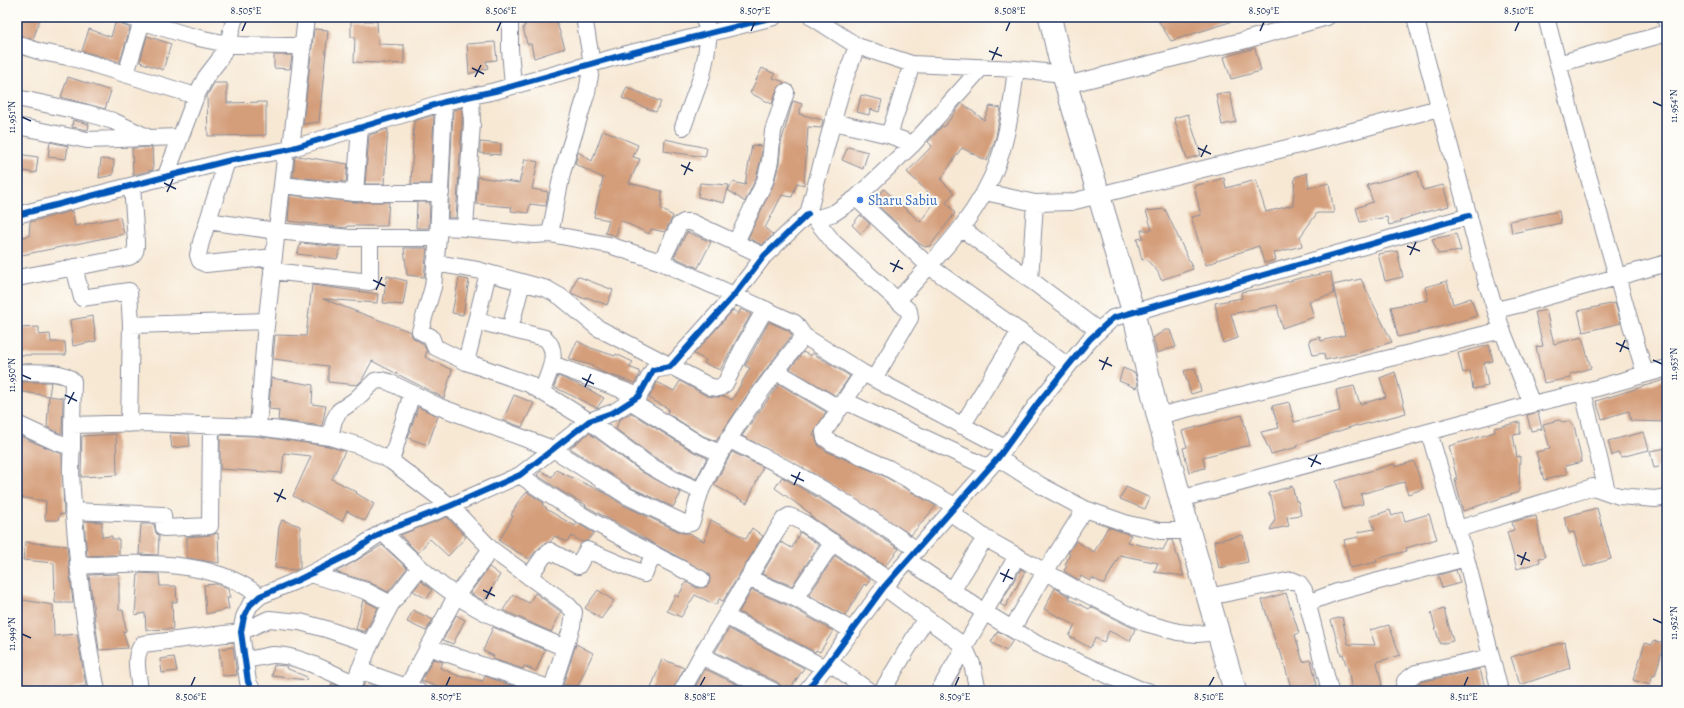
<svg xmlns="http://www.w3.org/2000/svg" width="1684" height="708" font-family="Alegreya,serif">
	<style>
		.building { fill: #d49e7a }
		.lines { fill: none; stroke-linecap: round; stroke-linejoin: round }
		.street-casing { stroke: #898c99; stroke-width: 18 }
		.secondary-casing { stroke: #898c99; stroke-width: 24 }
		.street { stroke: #fff; stroke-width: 16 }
		.secondary { stroke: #fff; stroke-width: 22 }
		.cycleway-casing { stroke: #fdfcf7; stroke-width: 8 }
		.cycleway { stroke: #0057b8; stroke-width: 6 }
		.ticks { fill: none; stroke: #1b2f5e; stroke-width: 1.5 }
		.shop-dot { fill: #3f7fe0; stroke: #fdfcf7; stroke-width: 1.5 }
		.labels { text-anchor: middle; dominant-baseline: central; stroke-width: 4; stroke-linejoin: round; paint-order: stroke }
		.shop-label { font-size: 14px; fill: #366cbe; stroke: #fdfcf7; text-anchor: start }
		.neatline { fill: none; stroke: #1b2f5e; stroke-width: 1.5 }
		.ticks-label { font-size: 10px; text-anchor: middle; fill: #1b2f5e }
	</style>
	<rect width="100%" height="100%" fill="#fdfcf7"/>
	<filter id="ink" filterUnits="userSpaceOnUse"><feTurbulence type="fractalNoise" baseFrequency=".025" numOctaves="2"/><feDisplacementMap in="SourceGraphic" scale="8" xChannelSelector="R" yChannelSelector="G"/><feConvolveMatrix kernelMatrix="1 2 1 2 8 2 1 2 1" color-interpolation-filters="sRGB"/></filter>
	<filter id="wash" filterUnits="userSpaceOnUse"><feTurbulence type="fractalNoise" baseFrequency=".012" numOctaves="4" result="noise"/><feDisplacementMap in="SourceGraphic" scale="16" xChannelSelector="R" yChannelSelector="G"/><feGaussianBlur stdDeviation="0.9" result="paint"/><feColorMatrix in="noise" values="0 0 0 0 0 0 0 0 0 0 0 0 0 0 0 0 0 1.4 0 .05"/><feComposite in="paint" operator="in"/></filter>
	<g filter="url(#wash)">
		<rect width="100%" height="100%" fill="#f7e8d4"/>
		<g id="blocks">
			<!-- building -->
			<path class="building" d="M17,17H41L33,39L17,35Z
				M117,17L121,24L130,28L120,62L82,51L89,29L111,37Z
				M525,17H555L565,48L534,58L531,44H527L523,27L525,26Z
				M1156,17H1239V19L1171,41Z
				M351,21H377L378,44L404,45V64L354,62L355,37H351Z
				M314,29L328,30L319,122L303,124Z
				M147,36L171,44L163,70L140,62Z
				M495,42L497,60L486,61L488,68L469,74L467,44Z
				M1255,48L1261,71L1231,79L1224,57Z
				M274,55H292L290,69L274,68Z
				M762,68L775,74L773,78L784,82L777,89L772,104L750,93Z
				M68,77L111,91L105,109L61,97Z
				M214,83H227V103L266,102V135L208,136L207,96Z
				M627,87L661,102L656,112L622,98Z
				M1230,92L1236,122L1222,125L1216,94Z
				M861,95L882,100L879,112L870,109L869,115L857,112Z
				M793,101L802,104L799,114L823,120L821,128L808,127L804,185L797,183L792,197L782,195L765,228L773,235L762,245L748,238L774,183L779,163L781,143Z
				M962,103L984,120L990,106L1001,108L996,137L987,161L962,148L955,157L941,180L954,193L946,202L955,213L930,246L925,247L918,243L873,201L884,189L920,222L936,200L907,172L932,146L928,142L942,126L944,127Z
				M462,108V123L456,218H448L453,110Z
				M1188,114L1201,155L1187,159L1174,118Z
				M434,115L431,184H411L414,121Z
				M73,120L89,124L88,130L72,127Z
				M388,129L384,184H365L369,135Z
				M603,130L638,145L633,157L640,159L629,183L662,191L661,209L673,216L665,232L651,229L649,234L620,220L616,236L605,233L609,220L594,217L603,178L575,164L578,152L592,161Z
				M665,139L707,148L705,157L664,151Z
				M50,142L68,146L66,159L48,157Z
				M480,142L501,144L500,155L480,153Z
				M752,145L762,146L761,159L756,178L745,202L728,190L733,182L745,185Z
				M152,147L153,170L133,175L132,148Z
				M848,147L868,152L863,169L842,160Z
				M17,154L38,157L36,173L17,170Z
				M298,156L348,164L346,182L293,177L295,157Z
				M101,159L114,160L113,175L99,178Z
				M525,159L538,162L532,189L548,192L546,206L530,204L528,213L511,211L512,207L476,204L478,177L519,183Z
				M1418,171L1423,190L1443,185L1449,206L1418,214L1401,220V222L1389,225L1387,217L1360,222L1356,208L1373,202L1367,185Z
				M1307,173L1309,188L1329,183L1334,213H1317L1300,237L1302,246L1274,253L1276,260L1264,263L1259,246L1217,260V261L1206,265L1191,217L1201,215L1194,186L1224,178L1226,188L1256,180L1266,212L1293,205L1295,177Z
				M700,183L729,185L724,203L698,197Z
				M290,195L354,202H389L387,226H347V228L288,221Z
				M417,202H430L429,228H416Z
				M1165,209L1193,269L1161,280L1158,272L1146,259L1142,260L1137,239L1143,238L1141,230H1152L1146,211Z
				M72,211L75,226L120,217L124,234L17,256V238L29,236L30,222Z
				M1559,211L1561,223L1512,233L1510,221Z
				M860,215L870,224L861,234L852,225Z
				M687,232L711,242L698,268L674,257Z
				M1456,234L1461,251L1438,254L1432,239Z
				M301,243L341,247L337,259L297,254Z
				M404,248H427L424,277L407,275Z
				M1397,251L1403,277L1385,281L1378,254Z
				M1331,272L1334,294L1309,301L1314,317L1282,328L1277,305L1231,314L1238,338L1223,343L1215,303L1242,298L1241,292L1265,288L1300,278Z
				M387,276L407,281L403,305L383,303Z
				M577,276L613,290L607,305L586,297L585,299L571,293Z
				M459,278L469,280L463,315L452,313Z
				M1361,279L1392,342L1379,346V347L1354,354L1325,360L1324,353L1313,355L1309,340L1320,337L1321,341L1345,335L1333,285Z
				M1447,281L1453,304L1471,298L1477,316L1433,329L1398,337L1391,307L1428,300L1425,287Z
				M312,285L378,294L377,303L323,299L411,332L412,337L423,344L427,351L425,357L452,370L444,398L372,361L362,380L357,385L328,382V366L273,359L275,335L306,336Z
				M1615,303L1621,323L1583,332L1578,311Z
				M741,309L751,314L720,370L704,363L706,360L694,354L733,310L738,314Z
				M1546,310L1554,344L1582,337L1591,368L1570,374L1571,378L1544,383L1536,347L1543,346L1535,312Z
				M93,316L96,341L73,346L70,320Z
				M769,322L789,331L792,335L754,385L716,441L703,436L667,413L669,409L649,398L657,382L674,391L680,381L707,396L718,397L724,396L732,400L750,368L745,366Z
				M39,327V335L50,334L51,342H65L66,355H17V328Z
				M1165,330H1170L1176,347L1157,353L1153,338Z
				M577,341L591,348L615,356L616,354L633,362L629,367L639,371L638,372L640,373L635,383L602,372L590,365L569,359Z
				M1489,345L1493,361L1484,363L1488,386L1473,389L1470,371L1463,373L1458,353Z
				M803,352L811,356L812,353L850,376L836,396L790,369Z
				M1123,368L1135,373L1138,384L1136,388L1119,381Z
				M1195,368L1201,391L1191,394L1184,371Z
				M1395,372L1406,413L1358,426L1357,425L1297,445L1298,447L1271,454L1261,432L1279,428L1272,406L1289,402L1294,422L1340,411L1336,390L1354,386L1360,404L1386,397L1380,378Z
				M558,376L588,389L604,398L597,408L554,387Z
				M271,378L313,385L312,404L326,406L322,426L278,420L279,410L269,409Z
				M1664,380L1667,392V422L1631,421L1629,411L1602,419L1596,401Z
				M17,382H51L49,396L63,398L62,434L47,427L49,396L17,391Z
				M779,384L826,412L813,435L815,436L819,446L828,452L884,476L936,506L911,535L818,476L742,436Z
				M514,395L534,403L522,427L503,420Z
				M418,407L438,416L428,445L408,438Z
				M1538,412L1542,429L1531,431L1527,415Z
				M631,413L694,452L707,458L696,479L677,470L652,456L616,429L619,420Z
				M1242,415L1250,445L1203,457L1205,468L1189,472L1183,448L1187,447L1182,431Z
				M1559,420L1563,422L1569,421L1574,425L1582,462L1565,466L1567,474L1544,480L1536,452L1550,449L1543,424Z
				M1520,422V434L1513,435L1517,457L1520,456L1519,492L1463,511L1455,480L1457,479L1449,446L1495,432L1494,428Z
				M1644,432L1649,450L1621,457L1618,452L1612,456L1608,441Z
				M170,433L189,434L190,446L172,448Z
				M589,433L642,472L681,493L673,507L632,488L570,448Z
				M116,434L117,475L81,477L82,436Z
				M17,435L62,454L64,515L60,514L58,520H45L46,501L17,497Z
				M220,435L257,436L328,446L345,451L332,479L357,492L356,493L374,504L365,521L347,511L342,521L293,496L311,456L284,453L282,473L220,469Z
				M1667,448V465L1654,468L1650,451Z
				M732,452L763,467L747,503L714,485Z
				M1414,461L1423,489L1408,494L1404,482L1361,494L1363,504L1343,509L1336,481L1394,464L1395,467Z
				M556,470L605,493L623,505L682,533H688L704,541L711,520L746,539L752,528L763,536L723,601L719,599L716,605L695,595L681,617L667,611L675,595L678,597L686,582L697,588L706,587L709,584L710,579L709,574L591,509L585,506L586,505L561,491L537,475L541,471L552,477Z
				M782,477L839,510L899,549L885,566L810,516L811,514L775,488Z
				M1292,486L1296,501H1298L1301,515L1287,517L1289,526L1270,530L1275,519L1272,500L1268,493Z
				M1126,487L1150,498L1145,509L1120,499Z
				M527,492L544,503L542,505L547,508L546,509L575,526L577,523L594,533L587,541L582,542L572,536L566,542L555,536L550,542L544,544L537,550L529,559L499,541L513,516L511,515L518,502Z
				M1597,508L1611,559L1584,567L1574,532L1569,533L1564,517Z
				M1390,510L1392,516L1402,512L1405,521L1429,514L1437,539L1406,548L1407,551L1376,559L1377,562L1350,568L1344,540L1359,537L1358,532L1375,529L1370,517Z
				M1536,516L1540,538H1539L1545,557L1539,558L1540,562L1517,569L1507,532L1514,530L1512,522Z
				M447,517L466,537L448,556L430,539L418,553L400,535Z
				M282,520L300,526V568L296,570L275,568L279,527Z
				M84,521L102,522V537L112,536V539H119V555L87,556Z
				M141,524H154L156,533L159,536L158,555L139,554Z
				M1108,527L1131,535L1127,542L1163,550L1168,540H1172L1184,576L1154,572L1158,563L1120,555L1104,584L1092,578L1090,581L1081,576L1079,580L1064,571L1067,566L1065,565L1070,554L1068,553L1076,541L1094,552Z
				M800,532L819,545L792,586L762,574L781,542L792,548Z
				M218,533L219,563L187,558V537L210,535Z
				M1243,535L1248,562L1219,568L1214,541Z
				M25,542L67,546L73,603H55L54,563L23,560Z
				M382,545L407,568L388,592L369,582L336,572L354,562Z
				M835,556L870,579L867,586L864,584L845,616L809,595Z
				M489,567L500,575L484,601L470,593Z
				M1021,569L1025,572L1005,607L1000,604Z
				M1456,570L1460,583L1442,588L1438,575Z
				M138,573L159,574L160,586H176L177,602H172L173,629L146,630L145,613L135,615Z
				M119,574V610H123L126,631L123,632L128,648L99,650L89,575Z
				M421,581L432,590L427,599L413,591Z
				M216,584L228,589L230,598H227L229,609L206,614L204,585Z
				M1055,588L1070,597L1069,599L1089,609L1091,607L1135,629L1130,641L1109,631L1104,642L1095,638L1090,648L1069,636L1075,625L1044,609Z
				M598,590L614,601L601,619L585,608Z
				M752,590L791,607L833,631L820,652L816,650L815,652L739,612Z
				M535,593L561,612L551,632L503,610L513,595L529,603Z
				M1286,593L1299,633L1295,635L1303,662L1311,660L1317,685L1307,687L1308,691H1292L1280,650H1278L1262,600Z
				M17,599L53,605L54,636L77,634L86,686L56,691H17Z
				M363,600L378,608L365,632L356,629Z
				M1444,609L1453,641L1440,644L1431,613Z
				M413,610L433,620L426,631L407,622Z
				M456,615L465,620L453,644L443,640Z
				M1342,617L1348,644L1375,645L1370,630L1389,625L1400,655L1377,662L1382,686L1352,691L1347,664L1346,665L1343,654L1341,655L1331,620Z
				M493,627L545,650L536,671L524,666L523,669L493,659L494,656L483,651Z
				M729,629L804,668L789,691H782L781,686L777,682L715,652Z
				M998,631L1013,640L1006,651L991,642Z
				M1654,640L1664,644L1655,676L1653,675L1650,685L1633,680L1645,643L1652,645Z
				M1565,642L1570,668L1520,685L1511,657Z
				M576,644L593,653L578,686L563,685Z
				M233,647L237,675L223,676L219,649Z
				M174,657L177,671L162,673L160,659Z
				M433,659L443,662L440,668L459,676L483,681L485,676L518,688L517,691H450L421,681Z
				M662,659L684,668L673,691H650Z
				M274,665L287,666L286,668L307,677L306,680L272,676Z
				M705,669L751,691H693Z
				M1480,669L1485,688L1476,691H1421L1419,683L1420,682Z
				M365,682L388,690L361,691Z
				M332,683L342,688V691H329Z"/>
		</g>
	</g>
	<g filter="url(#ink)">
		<use href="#blocks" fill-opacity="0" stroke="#898c99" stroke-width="1"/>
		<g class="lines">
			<defs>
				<path id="street" d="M128,17C164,28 203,42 241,45C262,46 283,46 303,46
					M510,17V49L513,86
					M812,17L857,46L912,64L1016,69L1063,74
					M1546,17L1578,140L1645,374
					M1665,17L1667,24
					M17,44L41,52L73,58L196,96
					M857,46L843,84L808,214L815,219L834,213L856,198L913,144L981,68
					M1558,64L1667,33
					M126,74L142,21
					M1066,85L1242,41L1327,17
					M17,98L87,113L113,121L147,137
					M444,102L438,238L433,287L420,331L431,337L435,347L466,362L529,384L589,421L647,464L673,479L701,491
					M834,122L889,135L913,144
					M17,126L87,140L180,137
					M683,127L702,75L706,56L709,33L703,17
					M889,135L912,64
					M291,148L306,17
					M227,161L201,242L198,255L200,261L206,264L274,257
					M165,178L196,96L206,77L219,60L228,43L235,17
					M282,185L355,193H441
					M985,192L1035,203L1071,202L1311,142L1439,108
					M355,193L360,127
					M856,198L929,266L1068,366
					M17,215L227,161L286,150L444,102L495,91L623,55L774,17
					M815,219L834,243L909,311L910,318L874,379
					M208,221L276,231L350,238H438
					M439,227L465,228L534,235L550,234L609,245L661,262L795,323L804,336L863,373L1005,448
					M465,228L472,123L471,96
					M961,228L1099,331
					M550,234L562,173L587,92L592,64L584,17
					M736,242L765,181L770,161L773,131L786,92
					M661,262L679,225L684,222H691L764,256
					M435,263L477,270L547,289L561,297L598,328L711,387L719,388L725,384L743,348L765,309
					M74,267L82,298L129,291L131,325L266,321
					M272,271L370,282V238
					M17,278L129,257C136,253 136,250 136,242L132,186
					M1030,280L1035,203
					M898,300C935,259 979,216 998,162C1009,132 1012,100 1016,69
					M1496,310L1521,304L1667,263
					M477,321L545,338C561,352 548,374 542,391
					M510,329L522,282
					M466,362L488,273
					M552,364L639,396
					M776,371L840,409
					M17,372C32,373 63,369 73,381L72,425
					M863,373L824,432L825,438L832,443L888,468L955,506
					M1583,392L1607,491
					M630,401L699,444L720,453
					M845,401L989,468
					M1532,404L1583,392L1667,368
					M1158,416L1502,330
					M17,424L56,442L72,447C69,473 73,500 75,527C79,582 86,637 97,691
					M129,424L131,325
					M962,426L1020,331
					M258,427L265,335L286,150
					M1429,432L1466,558L1500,691
					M330,437L334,420L339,411L355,400L375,381L381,380L389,382L440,407L553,449L627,496L686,524L691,523C696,512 697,499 702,488C730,430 764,386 804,336
					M728,439C751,451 775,462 798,475C839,498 879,523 917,550
					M72,447V425L144,423L258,427L330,437L360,446L391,461L450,506L491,549L567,604L574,612L572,626L551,691
					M998,458L1040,485L1085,509L1128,524L1160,531H1189
					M391,461L412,393
					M520,475C578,517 638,546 701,579
					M1180,499L1532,404L1502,330L1487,284L1415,17
					M73,511L163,515L164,528L210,526L211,425
					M950,512L985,538L1074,588L1145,623L1178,632L1197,634L1218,632
					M1458,529L1593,487L1619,496L1655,499L1667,497
					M382,532C406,554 429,578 457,596C490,618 529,632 565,648
					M908,560L984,612L1037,644L1139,689L1148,691
					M78,566C137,563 210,557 260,596
					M311,574L366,591L391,604
					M529,577L543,557L550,551L578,566L587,550L644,574L654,554
					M748,578L795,598L853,631
					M884,587L964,646L972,664L978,691
					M952,591L985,538
					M1208,597L1292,580L1299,583L1304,590L1330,691
					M795,598L833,542
					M1307,603L1337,592L1466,558
					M725,616L825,668
					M1012,629L1045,572L1085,509
					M428,647L552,689
					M701,656L773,691
					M245,660C254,659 264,656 273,655C297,654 331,673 354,683
					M829,662L869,691
					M359,670L418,691
					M140,691C139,676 132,656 143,644L241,632L269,619L300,622L326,629L370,644
					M253,691L248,682L241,632L244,617L250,605L260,596L298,580L350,554L382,532L450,506L520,475L589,421L614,412L639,396L653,370L670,367L735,294L764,256L808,214
					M351,691L370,644L391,604L420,567
					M405,691L456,596L491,549
					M682,691L701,656L784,519L789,516L799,520L890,581
					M806,691L829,662L884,587L998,458L1038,403L1090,339L1113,318L1469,216
					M882,691L926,618
					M939,691L1017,556
					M1403,691L1405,681L1416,673L1491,657"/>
				<path id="secondary" d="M1050,17L1063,74L1133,311L1158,416L1189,531L1235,691"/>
			</defs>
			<!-- street casing -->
			<use href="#street" class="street-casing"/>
			<!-- secondary casing -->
			<use href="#secondary" class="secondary-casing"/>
			<!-- street -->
			<use href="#street" class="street"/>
			<!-- secondary -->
			<use href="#secondary" class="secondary"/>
			<defs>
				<path id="cycleway" d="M17,215L227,161L286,150L444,102L495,91L623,55L774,17
					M253,691L248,682L241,632L244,617L250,605L260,596L298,580L350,554L382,532L450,506L520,475L589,421L614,412L639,396L653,370L670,367L735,294L764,256L808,214
					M806,691L829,662L884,587L998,458L1038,403L1090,339L1113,318L1469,216"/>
			</defs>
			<!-- cycleway casing -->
			<use href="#cycleway" class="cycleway-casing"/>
			<!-- cycleway -->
			<use href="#cycleway" class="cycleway"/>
		</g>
	</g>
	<!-- ticks -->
	<path class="ticks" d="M242,31L246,22M497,31L501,22M751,31L755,22M1006,31L1010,22M1260,31L1264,22M1515,31L1519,22M989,51L1002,56M992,60L998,47M472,68L484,74M475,77L481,65M1653,102L1662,106M22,117L31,121M1198,148L1211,154M1201,157L1207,145M681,165L693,171M684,175L690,162M164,183L176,189M167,192L173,179M1407,246L1420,251M1410,255L1416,242M890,263L903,269M893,272L899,260M373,280L385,286M376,290L382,277M1616,343L1629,349M1620,352L1625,340M1099,360L1112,366M1653,360L1662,364M1102,370L1108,357M22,375L31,379M582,378L594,384M585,387L591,374M65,395L77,401M68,404L74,392M1308,458L1321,464M1311,467L1317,455M791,475L804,481M794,485L800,472M274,493L286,499M277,502L283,489M1517,555L1530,561M1521,565L1526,552M1000,573L1013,579M1003,582L1009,569M483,590L495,596M486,599L492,587M1653,619L1662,623M22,634L31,638M191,686L195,677M446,686L450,677M700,686L705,677M955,686L959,677M1209,686L1214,677M1464,686L1468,677"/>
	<!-- markers -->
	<circle class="shop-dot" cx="860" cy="200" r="4"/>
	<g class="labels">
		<!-- shop labels -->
		<g class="shop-label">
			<text x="868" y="200">Sharu Sabiu</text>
		</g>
	</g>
	<!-- margin -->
	<rect width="1684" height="708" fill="none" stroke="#fdfcf7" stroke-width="44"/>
	<rect x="22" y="22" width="1640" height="664" class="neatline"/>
	<g class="ticks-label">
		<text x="246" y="14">8.505°E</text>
		<text x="501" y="14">8.506°E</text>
		<text x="755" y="14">8.507°E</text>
		<text x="1010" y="14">8.508°E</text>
		<text x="1264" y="14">8.509°E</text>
		<text x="1519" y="14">8.510°E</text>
		<text transform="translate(1673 106) rotate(-90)" y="4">11.954°N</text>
		<text transform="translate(11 117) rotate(-90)" y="4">11.951°N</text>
		<text transform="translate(1673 364) rotate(-90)" y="4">11.953°N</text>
		<text transform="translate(11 375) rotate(-90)" y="4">11.950°N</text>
		<text transform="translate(1673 623) rotate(-90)" y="4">11.952°N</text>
		<text transform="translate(11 634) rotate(-90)" y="4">11.949°N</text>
		<text x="191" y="700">8.506°E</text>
		<text x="446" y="700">8.507°E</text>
		<text x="700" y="700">8.508°E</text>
		<text x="955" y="700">8.509°E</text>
		<text x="1209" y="700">8.510°E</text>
		<text x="1464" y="700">8.511°E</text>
	</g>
</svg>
